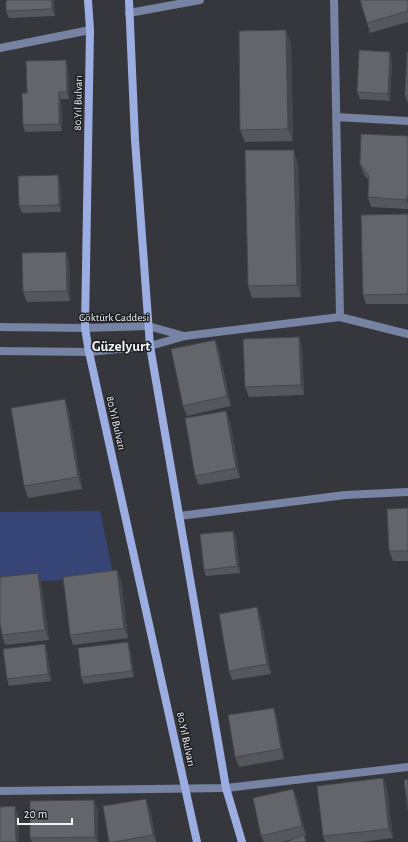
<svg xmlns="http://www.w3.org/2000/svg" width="408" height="842" font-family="'Alegreya Sans',sans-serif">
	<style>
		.green { fill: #374576 }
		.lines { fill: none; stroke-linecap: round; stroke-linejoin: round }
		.street { stroke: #7783a3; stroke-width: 8 }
		.secondary { stroke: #9bade1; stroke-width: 8 }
		.wall { fill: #55575c }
		.shaded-wall { fill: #45474b }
		.building { fill: #63656b; stroke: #45474b }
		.labels { text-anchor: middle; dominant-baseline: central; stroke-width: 3; stroke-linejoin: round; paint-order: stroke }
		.street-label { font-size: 11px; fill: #f1f3f6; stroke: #1d1e21 }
		.district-label { font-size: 15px; font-weight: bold; fill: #f1f3f6; stroke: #1d1e21 }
	</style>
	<rect width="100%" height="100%" fill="#35373c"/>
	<!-- green -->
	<path class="green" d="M100,511L114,578L0,583V512Z"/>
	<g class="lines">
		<!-- street -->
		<path class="street" d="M334,0L340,317
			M129,13L200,0
			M0,48L90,30
			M336,117L408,121
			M0,327L85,328L148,326L184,336
			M0,351L89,352L150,346L185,336L340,317L408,334
			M179,516L345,495L408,492
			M0,791L226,788L408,767"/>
		<!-- secondary -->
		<path class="secondary" d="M88,0L90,30L85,328L89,352L197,842
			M129,0L135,140L150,346L226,788L242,842"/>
	</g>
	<!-- wall -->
	<path class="wall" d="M6,0H54L55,16L9,18L6,11Z
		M408,0V22L370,33L367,23Z
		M291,42L293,141L245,142L240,130Z
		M408,52V103L405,96Z
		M392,59L390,101L360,99L357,92Z
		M66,60L68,67L69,99H61L62,131L25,132L23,125L27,93Z
		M408,136V209L371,207L368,197L369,181L364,174L360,164Z
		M298,162L301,297L252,298L248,286Z
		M58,175L60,182L61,212L22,213L19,206Z
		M408,214V304H366L363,295Z
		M66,252L69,262L70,301L27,302L23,292Z
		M299,337L302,347L304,395L249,397L245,387Z
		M215,340L219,350L231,406L187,416L183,406Z
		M69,411L82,489L28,498L24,486Z
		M230,421L240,478L199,485L195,476Z
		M408,508V561H393L389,551Z
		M233,531L236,537L240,573L206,576L204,570Z
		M38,573L41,583L49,640L5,645L2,635Z
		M121,580L128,638L73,645L70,635Z
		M261,617L271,674L232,680L229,671Z
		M130,649L134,677L84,684L81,677Z
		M47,650L51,681L9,686L7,679Z
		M277,718L284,759L239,767L235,757Z
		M383,778L387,788L393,838L361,842H325L323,836Z
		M293,789L297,799L306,836L281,842H264L261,836Z
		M98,809V842H32L30,838Z
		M150,809L156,842H109Z"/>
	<!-- shaded-wall -->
	<path class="shaded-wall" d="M52,0H54L55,16L52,9Z
		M286,30L291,42L293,141L288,129Z
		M390,52L392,59L390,101L388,94Z
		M66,60L68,67L69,99L67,92Z
		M59,92L61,99L62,131L59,124Z
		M294,150L298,162L301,297L297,285Z
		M58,175L60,182L61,212L59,205Z
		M408,196V205L406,200Z
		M66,252L69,262L70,301L67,291Z
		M299,337L302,347L304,395L301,385Z
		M215,340L219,350L231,406L227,396Z
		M65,399L69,411L82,489L78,477Z
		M226,411L230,421L240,478L236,468Z
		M233,531L236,537L240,573L237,566Z
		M117,570L121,580L128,638L124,628Z
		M38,573L41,583L49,640L45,630Z
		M257,607L261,617L271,674L267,664Z
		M128,642L130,649L134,677L132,671Z
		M45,644L47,650L51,681L48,674Z
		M274,708L277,718L284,759L281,749Z
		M383,778L387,788L393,838L389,829Z
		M293,789L297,799L306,836L302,826Z
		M146,799L150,809L156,842L153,835Z
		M94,800L98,809V842H97L95,837Z
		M15,806L19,816V842H16Z"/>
	<!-- building -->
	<path class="building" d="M6,0H52V9L6,11Z
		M360,0H408V11L367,23Z
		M286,30L288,129L240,130L239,31Z
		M359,50L390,52L388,94L357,92Z
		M407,52H408V96H405Z
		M66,60L67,92H59V124L23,125L22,93H27L26,61Z
		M361,134L408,136V196L406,200L368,197L369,176L360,164Z
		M245,150H294L297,285L248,286Z
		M58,175L59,205L19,206L18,176Z
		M408,214V294L363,295L361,215Z
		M66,252L67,291L23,292L22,253Z
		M299,337L301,385L245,387L243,339Z
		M215,340L227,396L183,406L171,349Z
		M65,399L78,477L24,486L11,408Z
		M226,411L236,468L195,476L185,418Z
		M408,508V551H389L387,509Z
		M233,531L237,566L204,570L200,534Z
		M117,570L124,628L70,635L63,577Z
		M38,573L45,630L2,635L0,623V577Z
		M257,607L267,664L229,671L219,614Z
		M128,642L132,671L81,677L78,648Z
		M45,644L48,674L7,679L3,649Z
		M274,708L281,749L235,757L228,715Z
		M383,778L389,829L323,836L317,786Z
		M408,779V811L404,780Z
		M293,789L302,826L261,836L253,798Z
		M146,799L153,835L114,842H109L103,806Z
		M94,800L95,837L30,838V801Z
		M15,806L16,842H0V807Z
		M304,835L306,842H286Z"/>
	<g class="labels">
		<!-- street labels -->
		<g class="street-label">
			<text transform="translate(78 103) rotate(-89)">80.Yıl Bulvarı</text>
			<text x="114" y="317">Göktürk Caddesi</text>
			<text transform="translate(116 423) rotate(77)">80.Yıl Bulvarı</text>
			<text transform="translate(186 739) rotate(78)">80.Yıl Bulvarı</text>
		</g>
		<!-- district labels -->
		<g class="district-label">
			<text x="121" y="346">Güzelyurt</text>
		</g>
	</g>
	<!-- scale -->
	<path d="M18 818v6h54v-6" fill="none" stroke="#f1f3f6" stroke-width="2"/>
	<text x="24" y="818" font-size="12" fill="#f1f3f6" stroke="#1d1e21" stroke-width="3" paint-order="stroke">20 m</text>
</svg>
